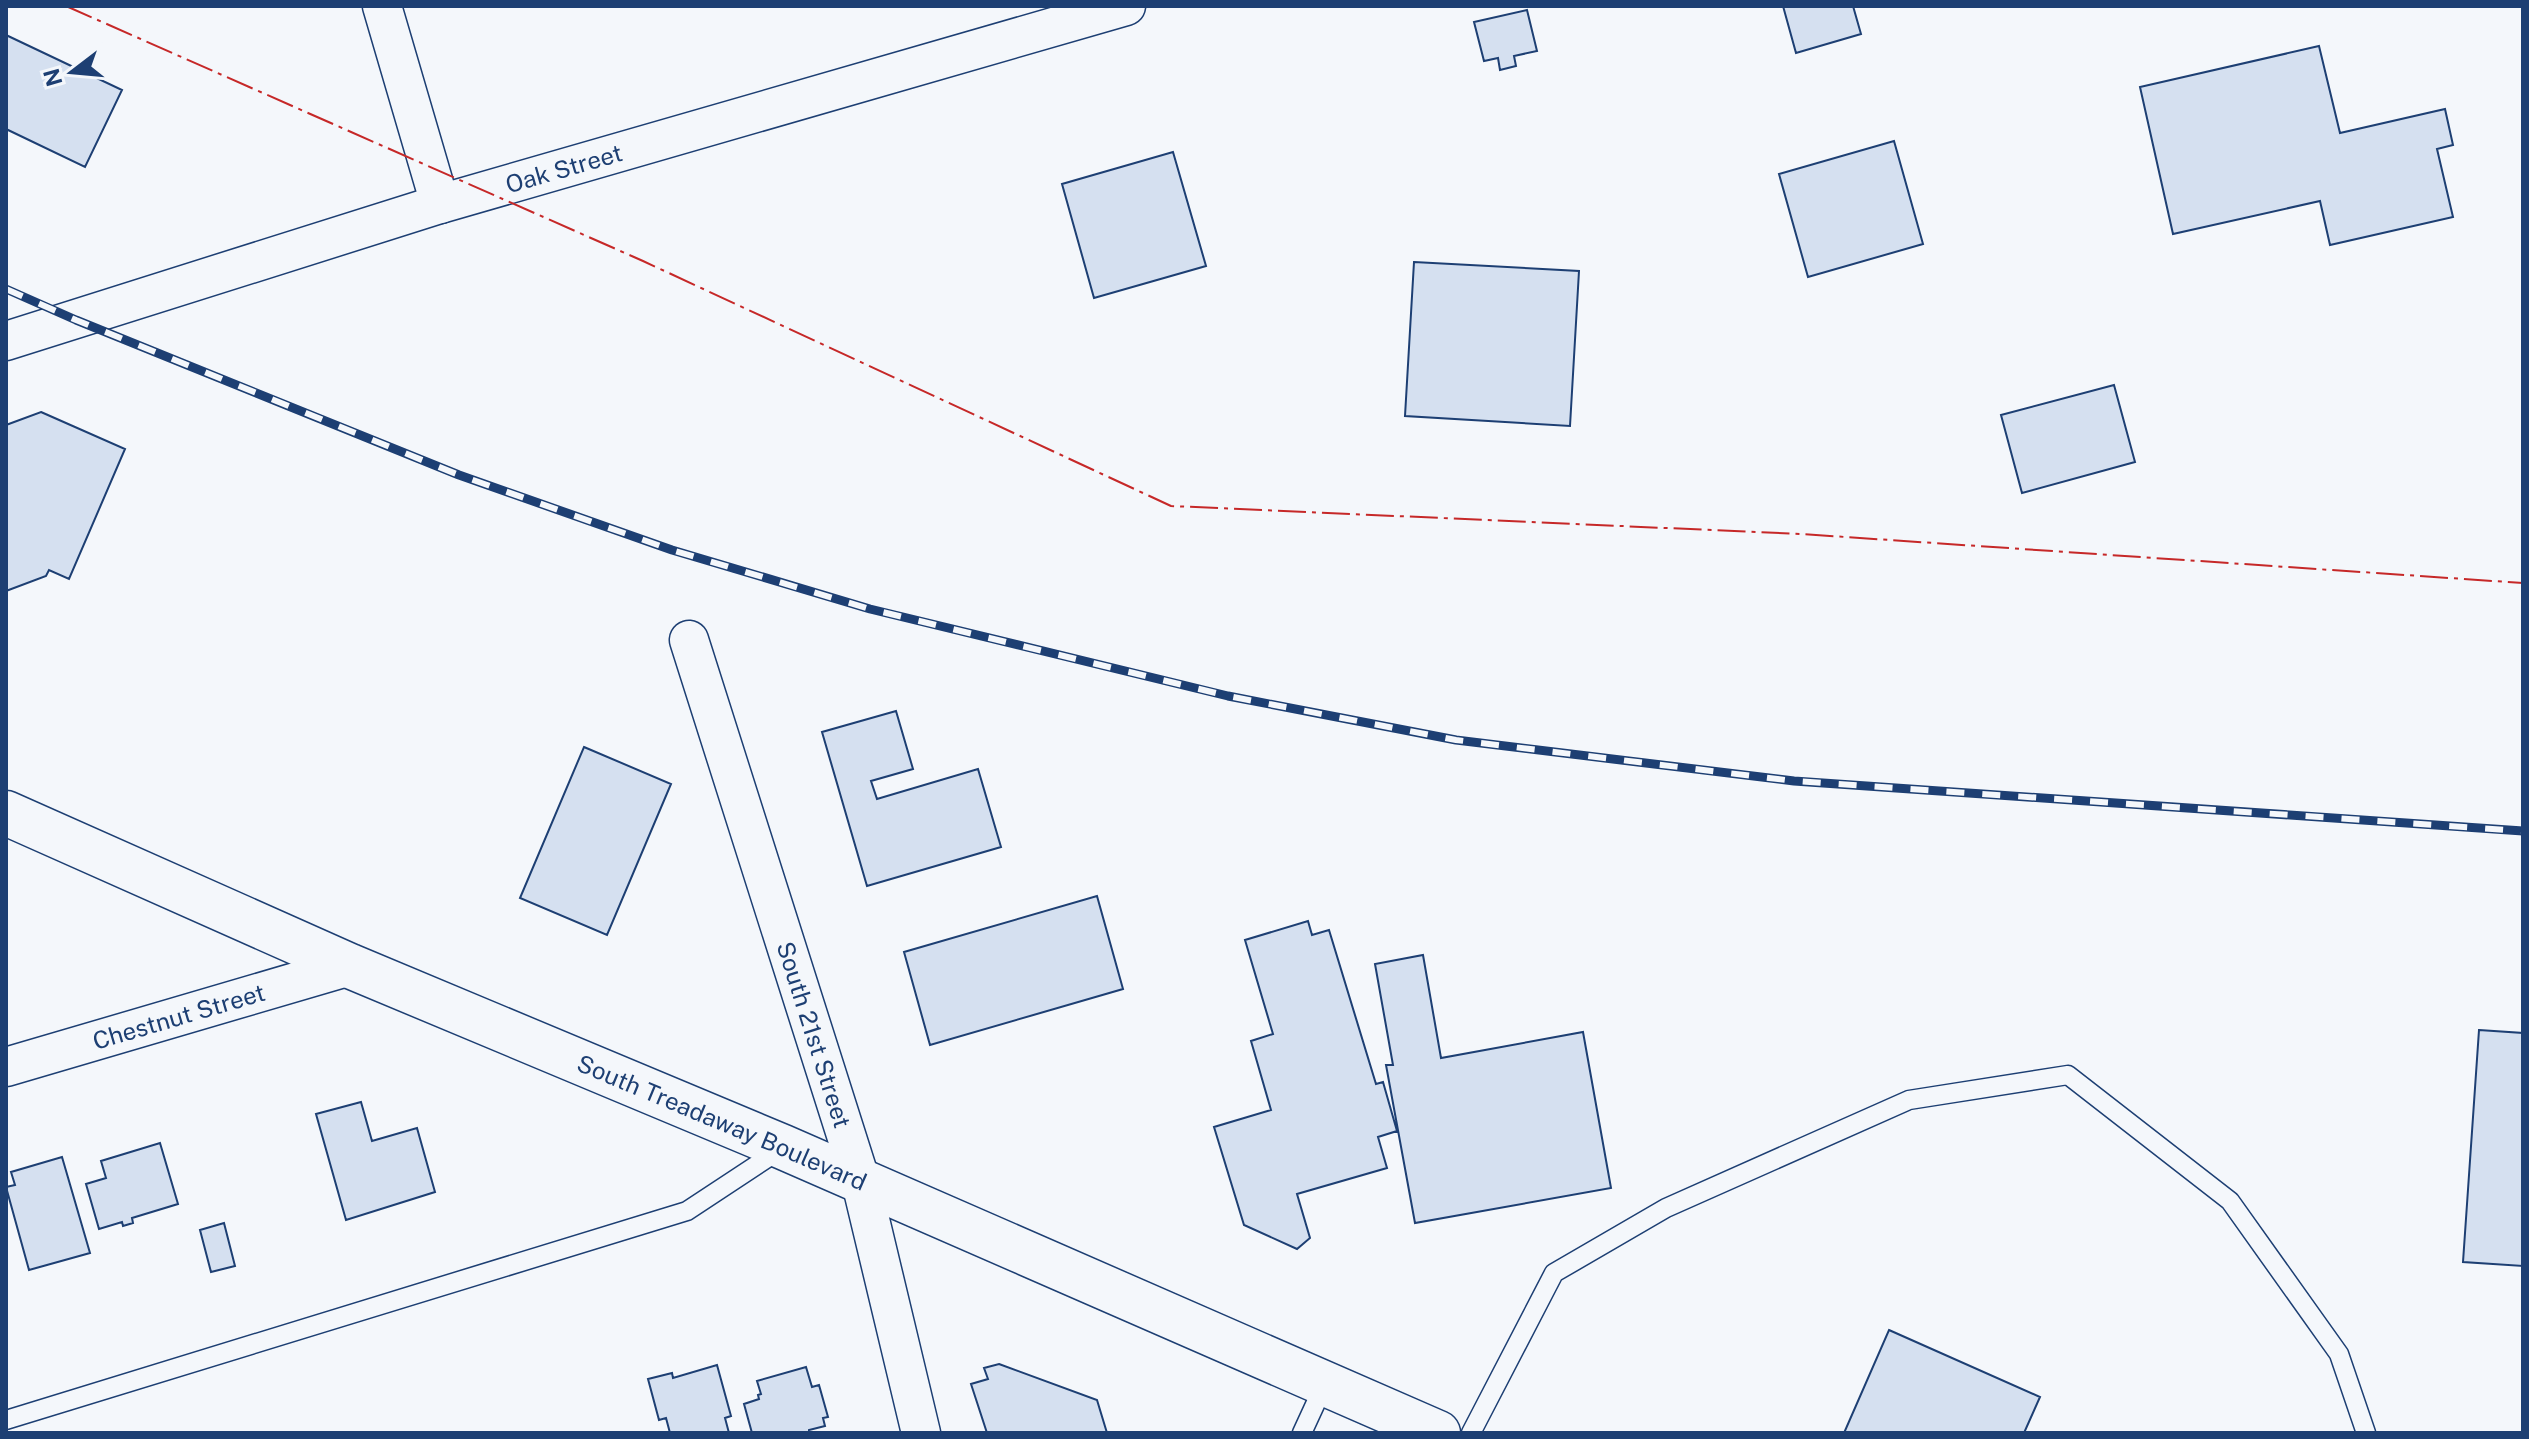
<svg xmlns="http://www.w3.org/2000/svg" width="2529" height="1439" font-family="'Public Sans',sans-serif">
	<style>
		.building { fill: #d5e0f0; stroke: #1d3f73; stroke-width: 2 }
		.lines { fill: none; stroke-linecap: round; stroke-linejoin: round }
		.service-casing { stroke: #1d3f73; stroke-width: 21 }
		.minor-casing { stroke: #1d3f73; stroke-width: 41 }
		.primary-casing { stroke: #1d3f73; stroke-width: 47 }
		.service { stroke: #f4f7fb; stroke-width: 18 }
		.minor { stroke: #f4f7fb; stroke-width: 38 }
		.primary { stroke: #f4f7fb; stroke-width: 44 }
		.rail-casing { stroke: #1d3f73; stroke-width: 9 }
		.rail { stroke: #f4f7fb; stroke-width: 6; stroke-dasharray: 18; stroke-linecap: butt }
		.power { stroke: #c62828; stroke-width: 2; stroke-dasharray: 28 6 4 6; stroke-linecap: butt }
		.labels { text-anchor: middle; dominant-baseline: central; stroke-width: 6; stroke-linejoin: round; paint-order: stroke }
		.street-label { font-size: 24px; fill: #1d3f73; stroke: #f4f7fb }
	</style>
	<rect width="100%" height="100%" fill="#f4f7fb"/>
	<!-- building -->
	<path class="building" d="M1783,6H1853L1861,34L1796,53Z
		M1527,10L1537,51L1514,56L1516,66L1500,70L1498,58L1484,61L1474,22Z
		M6,35L122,90L85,167L6,129Z
		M2319,46L2340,133L2445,109L2453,145L2437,149L2453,217L2330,245L2320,201L2173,234L2140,87Z
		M1894,141L1923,244L1808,277L1779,174Z
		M1173,152L1206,266L1094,298L1062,184Z
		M1414,262L1579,271L1570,426L1405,416Z
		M2114,385L2135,462L2022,493L2001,415Z
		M41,412L125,449L69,579L49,570L46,576L6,591V425Z
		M896,711L913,769L871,781L877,799L978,769L1001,847L867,886L822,732Z
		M584,747L671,784L607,935L520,898Z
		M1097,896L1123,989L930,1045L904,952Z
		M1308,921L1312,935L1329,930L1376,1084L1383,1082L1397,1131L1378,1137L1387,1168L1297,1194L1310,1238L1297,1249L1244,1225L1214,1127L1271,1110L1251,1041L1273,1034L1245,940Z
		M1423,955L1441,1058L1583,1032L1611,1188L1415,1223L1386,1065H1393L1375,964Z
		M2479,1030L2523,1033V1266L2463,1262Z
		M361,1102L372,1141L417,1128L435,1192L346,1220L316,1114Z
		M160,1143L178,1204L132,1218L133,1223L123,1226L122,1222L99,1229L86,1184L106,1178L101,1161Z
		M62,1157L90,1253L29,1270L6,1187L15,1185L11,1172Z
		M224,1223L235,1266L211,1272L200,1230Z
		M1889,1330L2040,1397L2024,1433H1844Z
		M999,1364L1097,1400L1107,1433H987L971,1384L988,1379L984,1368Z
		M717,1365L731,1416L725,1418L729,1433H670L666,1418L659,1420L648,1379L672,1373L673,1378Z
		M806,1367L812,1387L819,1385L828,1417L823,1418L825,1426L809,1430V1433H752L744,1404L759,1399L758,1395L761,1394L757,1381Z"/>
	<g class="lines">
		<defs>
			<path id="service" d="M6,1420L687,1211L781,1149
				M1302,1433L1325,1383
				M1471,1433L1554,1273L1666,1208L1909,1100L2068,1075L2230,1201L2339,1354L2366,1433"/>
			<g id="minor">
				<path d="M382,6L440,204"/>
				<path id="s1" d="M6,341L440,204L1126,6"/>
				<path id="s2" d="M689,640L861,1182L921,1433"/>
				<path id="s3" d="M6,1067L350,966"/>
			</g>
			<g id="primary">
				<path id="s4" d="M6,813L350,966L783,1147L1438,1433"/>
			</g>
		</defs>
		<!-- service casing -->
		<use href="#service" class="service-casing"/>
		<!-- minor casing -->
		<use href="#minor" class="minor-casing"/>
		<!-- primary casing -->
		<use href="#primary" class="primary-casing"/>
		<!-- service -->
		<use href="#service" class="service"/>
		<!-- minor -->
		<use href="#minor" class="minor"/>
		<!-- primary -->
		<use href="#primary" class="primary"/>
		<defs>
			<path id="rail" d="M6,289L76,320L459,475L672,550L870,609L1228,696L1456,740L1794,781L2523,831"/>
		</defs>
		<!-- rail casing -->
		<use href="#rail" class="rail-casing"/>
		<!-- rail -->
		<use href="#rail" class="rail"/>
		<!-- power -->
		<path class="power" d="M66,6L643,261L1171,506L1801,534L2523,583"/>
	</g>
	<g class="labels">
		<!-- street labels -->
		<g class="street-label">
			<text stroke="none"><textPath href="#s1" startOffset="584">Oak Street</textPath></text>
			<text stroke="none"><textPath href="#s3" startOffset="180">Chestnut Street</textPath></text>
			<text stroke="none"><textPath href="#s2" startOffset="414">South 21st Street</textPath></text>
			<text stroke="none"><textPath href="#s4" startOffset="780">South Treadaway Boulevard</textPath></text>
		</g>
	</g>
	<!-- border -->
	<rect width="2529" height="1439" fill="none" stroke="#1d3f73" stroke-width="16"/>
	<!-- north arrow -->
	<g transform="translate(72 72) rotate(254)" stroke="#f4f7fb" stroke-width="6" paint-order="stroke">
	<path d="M0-6L14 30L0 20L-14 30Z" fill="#1d3f73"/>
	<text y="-12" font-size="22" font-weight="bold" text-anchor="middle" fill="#1d3f73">N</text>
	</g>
</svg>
